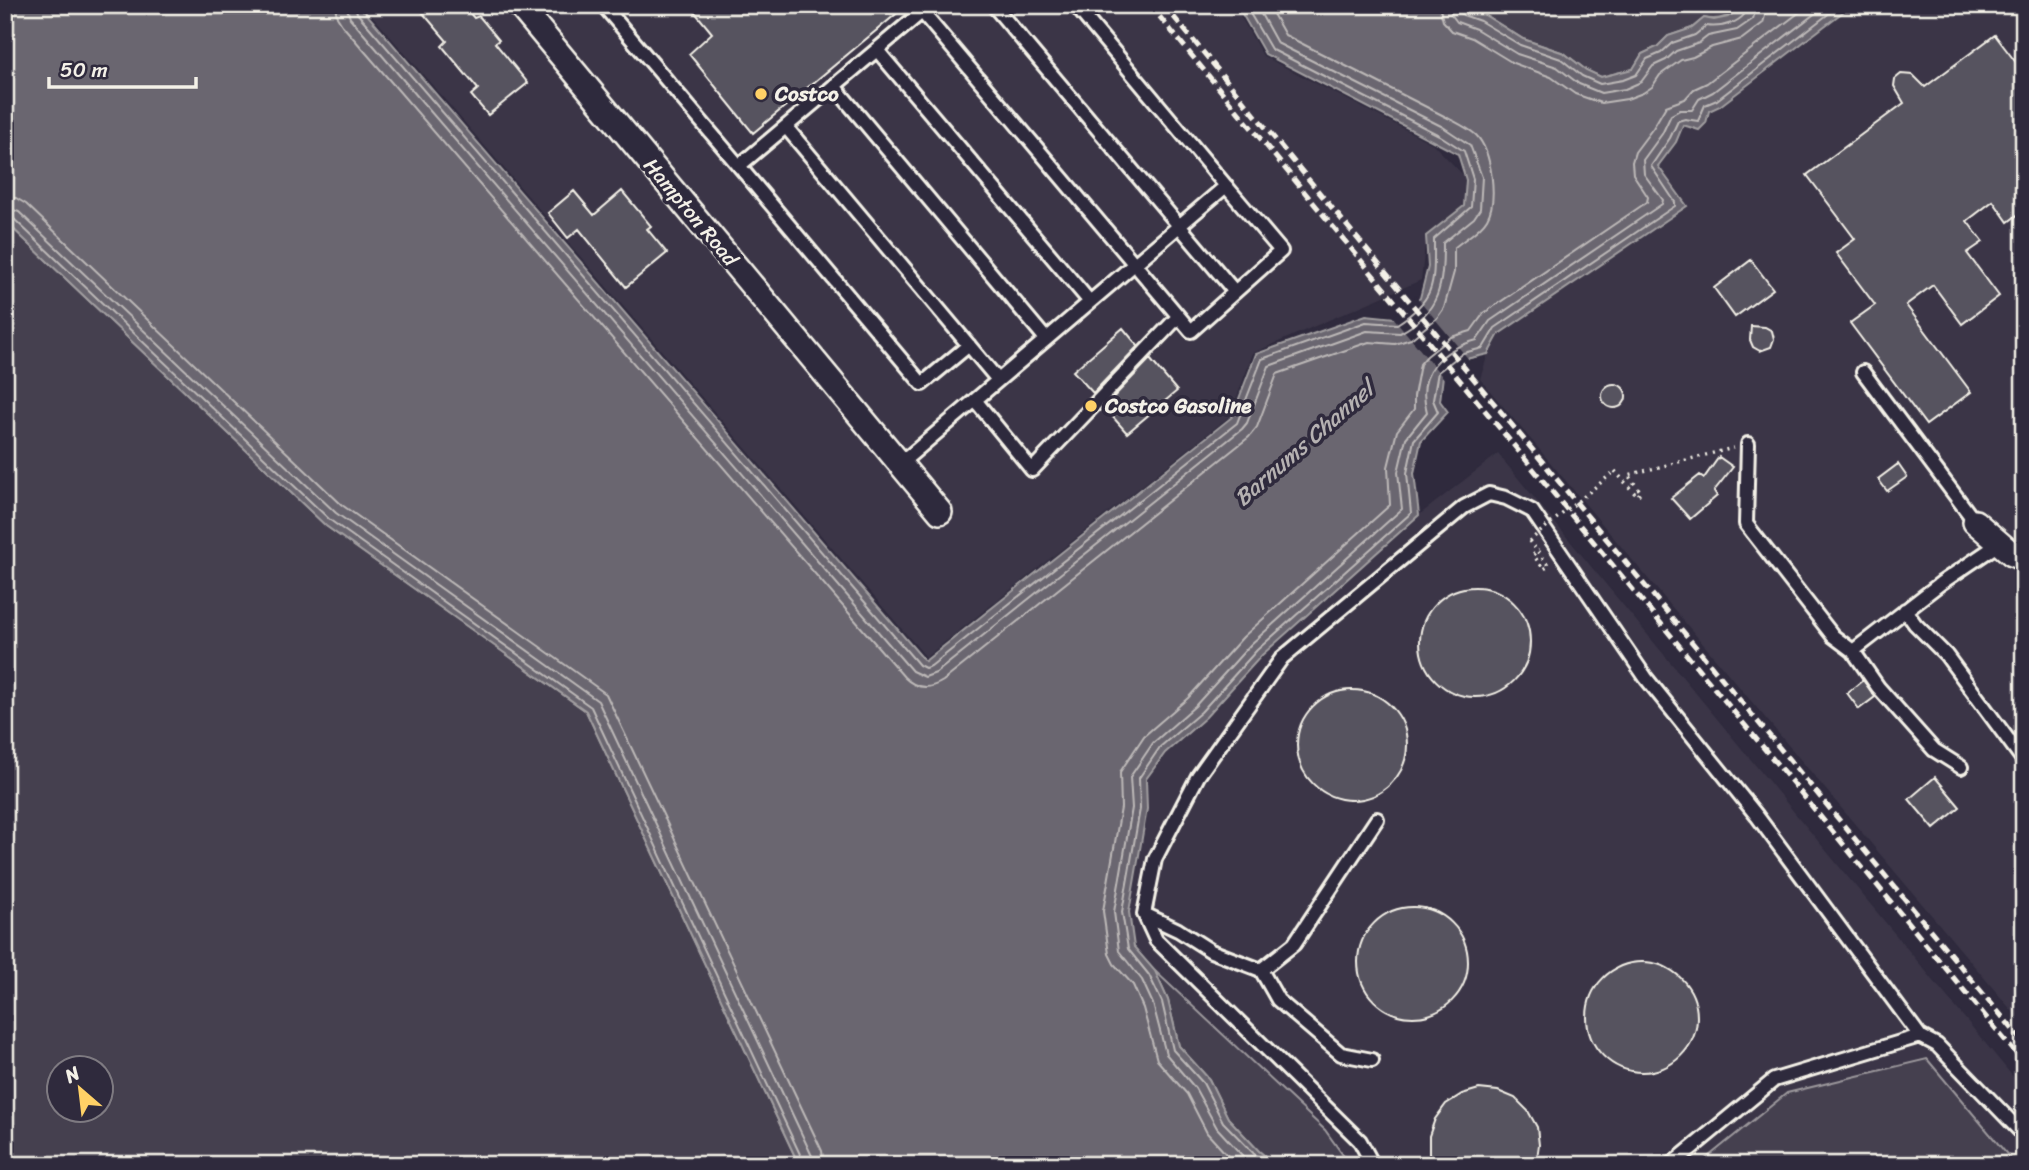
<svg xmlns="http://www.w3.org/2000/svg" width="2029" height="1170" font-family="Sriracha,sans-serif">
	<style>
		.built { fill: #3b3647 }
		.green { fill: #454050; stroke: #9c989c; stroke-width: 2; fill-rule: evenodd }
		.water { fill: #6a6670; stroke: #a19ea0; stroke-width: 2 }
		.pier { fill: #2f2a3d }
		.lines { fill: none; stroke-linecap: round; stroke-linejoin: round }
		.shore { stroke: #bdb9b8; stroke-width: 2 }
		.building { fill: #56525f; stroke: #f4f1e8; stroke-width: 2 }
		.service-casing { stroke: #f4f1e8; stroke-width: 18 }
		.minor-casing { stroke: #f4f1e8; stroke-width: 28 }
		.path { stroke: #f4f1e8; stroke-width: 3.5; stroke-dasharray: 2 5; stroke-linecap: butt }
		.service { stroke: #2f2a3d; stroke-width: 12 }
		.minor { stroke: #2f2a3d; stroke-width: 23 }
		.rail { stroke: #f4f1e8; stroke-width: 5; stroke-dasharray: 10 5; stroke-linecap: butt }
		.path-bridge { stroke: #f4f1e8; stroke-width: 3.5; stroke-dasharray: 2 5; stroke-linecap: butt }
		.poi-dot { fill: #ffd166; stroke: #2f2a3d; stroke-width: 2.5 }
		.labels { text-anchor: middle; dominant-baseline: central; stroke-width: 7; stroke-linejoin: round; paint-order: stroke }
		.poi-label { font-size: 21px; font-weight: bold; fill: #f4f1e8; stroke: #2f2a3d; text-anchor: start }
		.street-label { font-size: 21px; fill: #f4f1e8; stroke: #2f2a3d }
		.water-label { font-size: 23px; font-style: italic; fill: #b6b2b2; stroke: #2f2a3d }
	</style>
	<rect width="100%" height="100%" fill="#2f2a3d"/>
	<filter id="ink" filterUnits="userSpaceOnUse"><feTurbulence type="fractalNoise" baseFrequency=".0143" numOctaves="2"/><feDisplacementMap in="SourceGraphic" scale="14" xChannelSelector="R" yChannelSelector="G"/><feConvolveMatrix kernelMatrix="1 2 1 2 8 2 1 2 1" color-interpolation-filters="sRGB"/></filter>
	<g filter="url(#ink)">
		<!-- built -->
		<path class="built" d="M363,5H1234L1263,56L1433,144L1466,178L1464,206L1426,236L1421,280L1253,353L1230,416L926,657Z
			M1852,5H2024V1025L1480,379L1488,354L1499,334L1687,206L1658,166L1676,142L1683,125L1706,123L1709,111L1720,106Z
			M1498,454L2024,1090V1165H2016L1927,1060L1787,1093L1698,1165H1350L1325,1130L1155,971L1134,947L1129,912L1147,809L1145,779L1165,753L1206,717L1262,655L1419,515Z"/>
		<!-- green -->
		<path class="green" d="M1456,5H1745C1731,15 1721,22 1704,18L1692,28L1668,36L1657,47L1642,54L1633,69L1601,77L1586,70L1564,53L1523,39L1483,14Z
			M5,221L326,526L586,711L799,1165H5ZM60,1068H102V1110H60Z
			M1155,971L1325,1130L1350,1165H1276L1259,1151L1228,1118L1209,1079L1179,1046L1168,1000Z
			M1927,1059L2016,1165H1698L1787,1093Z"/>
		<!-- water -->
		<path class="water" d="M5,5H359L925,661L1232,417L1256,354L1366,315L1395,318L1420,298L1428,267L1426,236L1464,206L1466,180L1458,154L1265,54L1237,5H1456L1483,14L1523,39L1564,53L1586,70L1601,77L1633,69L1642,54L1657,47L1668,36L1692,28L1704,18L1714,20L1728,17L1745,5H1852L1720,106L1709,111L1706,123L1699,130L1683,125L1676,142L1658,166L1687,206L1499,334L1488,354L1466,359L1443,376L1440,401L1448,412L1421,441L1414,473L1419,515L1262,655L1206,717L1165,753L1146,779L1147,809L1129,912L1134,947L1155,971L1168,1000L1179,1046L1209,1079L1228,1118L1259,1151L1276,1165H799L586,711L326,526L5,221Z"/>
		<!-- pier -->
		<path class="pier" d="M1416,296L1470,361L1446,381L1392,316Z"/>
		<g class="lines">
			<!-- shore -->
			<path class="shore" d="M335,5L337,17L342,25L904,677C916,689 929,690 943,681L1249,437L1257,427L1277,374L1369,342L1395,344L1411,339L1437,318L1444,308L1454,272V248C1464,239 1480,231 1487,219C1498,200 1492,151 1476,135C1468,128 1457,123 1448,118L1285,35L1268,5
				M346,5L350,18L912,671L925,677L936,673L1242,429L1247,423L1269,366L1367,331L1400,333C1441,311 1443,285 1443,243L1474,218L1480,209L1482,177L1470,145L1443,127L1277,43L1256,5
				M355,5L357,13L919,665L925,668L931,666L1237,423L1262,359L1366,322L1397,324C1437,298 1434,283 1434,239L1471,207L1473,179L1464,151L1439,135L1271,49L1245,5
				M1439,5L1443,21L1452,31L1472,38L1513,63L1551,77L1575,94L1601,103L1627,99L1643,93L1652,87L1660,75L1681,60L1693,57L1712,47L1742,39L1763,23L1768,5
				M1450,5L1451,14L1457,22L1476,29L1517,54L1557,67L1579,84L1601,93L1625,89L1641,82L1653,66L1666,60L1676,51L1699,43L1708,36L1737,30L1753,19L1757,5
				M1458,5L1459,11L1463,15L1480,21L1520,45L1561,59L1582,76L1600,84L1623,80L1636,75L1647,59L1661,53L1672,43L1695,35L1706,26C1721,28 1746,23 1748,5
				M5,197L16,198L26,204L342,505L606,694L822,1151L824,1165
				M5,207L19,212L336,513L598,701L812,1156L814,1165
				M5,216L13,218L330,520L591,707L805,1165
				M1236,1165L1207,1133L1187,1094L1157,1060L1143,1008L1133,985L1114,964L1109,954L1103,911L1121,808L1120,772L1144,736L1188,698L1243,637L1390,505L1388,467L1397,431L1414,409V396L1420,364L1427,356L1451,337L1471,331L1484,313L1647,202L1648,197L1633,174L1632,162L1635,152L1653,128L1666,106L1685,99L1694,89L1707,83L1809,5
				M1251,1165L1217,1128L1195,1088L1166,1054L1153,1004L1142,980L1119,951L1114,912L1132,808L1130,777L1153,743L1195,706L1251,644L1402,509L1398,472L1406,438L1427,412C1415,372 1443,349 1477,340L1490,321L1662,204L1663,200L1644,174L1643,160L1662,134L1671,115L1680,110H1692L1699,99L1713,92L1826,5
				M1265,1165L1223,1122L1203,1083L1173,1050L1162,1002L1149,975L1128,949L1122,912L1140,809L1139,778L1160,747L1201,712L1257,650L1411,513L1407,473L1414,440L1438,412L1433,400L1438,372L1463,353L1483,348L1495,328L1675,206V202L1651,166L1670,138L1678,121L1685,119L1698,121L1705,105L1717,100L1840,5"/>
		</g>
		<!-- building -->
		<path class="building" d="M416,5H463L474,18L479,16L499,40L495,43L528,83L488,115L471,95L478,89L442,46L447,41Z
			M689,5H907L753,133L689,54L712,33Z
			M1995,35L2024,73V210L2008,222L1993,201L1967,221L1983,242L1967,253L1999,296L1962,324L1933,285L1906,305L1971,392L1926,425L1850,323L1875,305L1836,253L1855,239L1807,175L1904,103L1894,86L1895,79L1901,74L1913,75L1925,87Z
			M574,191L594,215L622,191L651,226L647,229L667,253L626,287L579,229L568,238L548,213Z
			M1751,260L1773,289L1735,317L1714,288Z
			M1751,326L1765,327L1772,331L1774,339L1771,347L1760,351L1753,347L1750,340Z
			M1123,328L1138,346L1093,393L1073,371Z
			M1150,359L1177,391L1127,433L1104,407Z
			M1602 396a12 12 0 1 1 24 0a12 12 0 1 1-24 0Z
			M1719,457L1733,467L1714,491L1717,496L1690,519L1671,498L1700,475L1704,478Z
			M1898,464L1907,477L1887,491L1878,479Z
			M1420 642a55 55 0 1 1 110 0a55 55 0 1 1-110 0Z
			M1863,680L1875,697L1859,709L1847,693Z
			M1297 745a55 55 0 1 1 110 0a55 55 0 1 1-110 0Z
			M1935,777L1960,807L1934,829L1909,799Z
			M1358 962a55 55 0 1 1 110 0a55 55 0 1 1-110 0Z
			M1587 1017a55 55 0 1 1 110 0a55 55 0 1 1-110 0Z
			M1479,1089L1498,1091L1515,1098L1528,1111L1537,1127L1539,1145L1536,1165H1433L1429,1154V1136L1435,1119L1446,1104L1462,1094Z"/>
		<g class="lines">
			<defs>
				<path id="service" d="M603,5L739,166L930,5
					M993,5L1235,292
					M922,12L1191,331L1281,251L1226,186
					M877,50L1090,302
					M834,86L1046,339
					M786,127L998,380
					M739,166L922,384L969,345
					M1863,372L1975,522
					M975,400L1032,470L1178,317
					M1748,444L1746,524L1833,636L1853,651L1941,583L2000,543
					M900,464L1226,186L1075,5
					M1905,610L1915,624L1946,655L2021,757
					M1853,651L1878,687L1934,750L1961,767
					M1144,914L1178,930L1211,951L1261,970L1294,944L1377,819
					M1261,970L1278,1000L1341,1054L1372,1060
					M1373,1165L1360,1141L1156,940L1144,914L1155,859L1198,776L1282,658L1464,507L1489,494L1506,498L1532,511L1646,678L1757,816L1920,1036L1937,1045L2024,1135
					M1671,1165L1774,1080L1920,1036"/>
				<path id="minor" d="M519,5L940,512
					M1975,522L2012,554L2024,559"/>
			</defs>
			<!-- service casing -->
			<use href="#service" class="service-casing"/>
			<!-- minor casing -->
			<use href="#minor" class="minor-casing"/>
			<!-- path -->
			<path class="path" d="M1615,471L1637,496L1641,492L1628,475L1733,448
				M1529,541L1549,566L1544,569L1533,555L1539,550"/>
			<!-- service -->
			<use href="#service" class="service"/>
			<!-- minor -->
			<use href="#minor" class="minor"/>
			<!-- rail -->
			<path class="rail" d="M1150,5L2024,1063
				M1164,5L2024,1043"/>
			<!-- path-bridge -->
			<path class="path-bridge" d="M1529,541L1615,471"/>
		</g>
	</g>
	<!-- markers -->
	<g class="poi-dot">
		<circle cx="761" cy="94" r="7"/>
		<circle cx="1091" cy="406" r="7"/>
	</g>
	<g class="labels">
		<!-- poi labels -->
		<g class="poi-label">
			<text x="775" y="94">Costco</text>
			<text x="1105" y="406">Costco Gasoline</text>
		</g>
		<!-- street labels -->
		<g class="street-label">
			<text transform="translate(691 212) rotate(50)">Hampton Road</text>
		</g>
		<!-- water labels -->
		<g class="water-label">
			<text transform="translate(1304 444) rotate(-41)">Barnums Channel</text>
		</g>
	</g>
	<!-- margin -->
	<rect width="2029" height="1170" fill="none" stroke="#2f2a3d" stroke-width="28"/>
	<rect x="14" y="14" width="2001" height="1142" fill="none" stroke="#f4f1e8" stroke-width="2.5" filter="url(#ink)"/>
	<!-- north arrow -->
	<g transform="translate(80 1089) rotate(332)"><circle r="33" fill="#2f2a3d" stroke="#7e7a81" stroke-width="2"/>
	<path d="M0-5L12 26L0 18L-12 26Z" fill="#ffd166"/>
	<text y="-10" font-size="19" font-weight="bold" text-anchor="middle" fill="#f4f1e8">N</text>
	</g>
	<!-- scale -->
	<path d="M49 77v10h147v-10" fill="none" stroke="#f4f1e8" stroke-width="3.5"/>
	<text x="60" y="77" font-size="21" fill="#f4f1e8" stroke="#2f2a3d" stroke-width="5" paint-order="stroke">50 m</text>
</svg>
